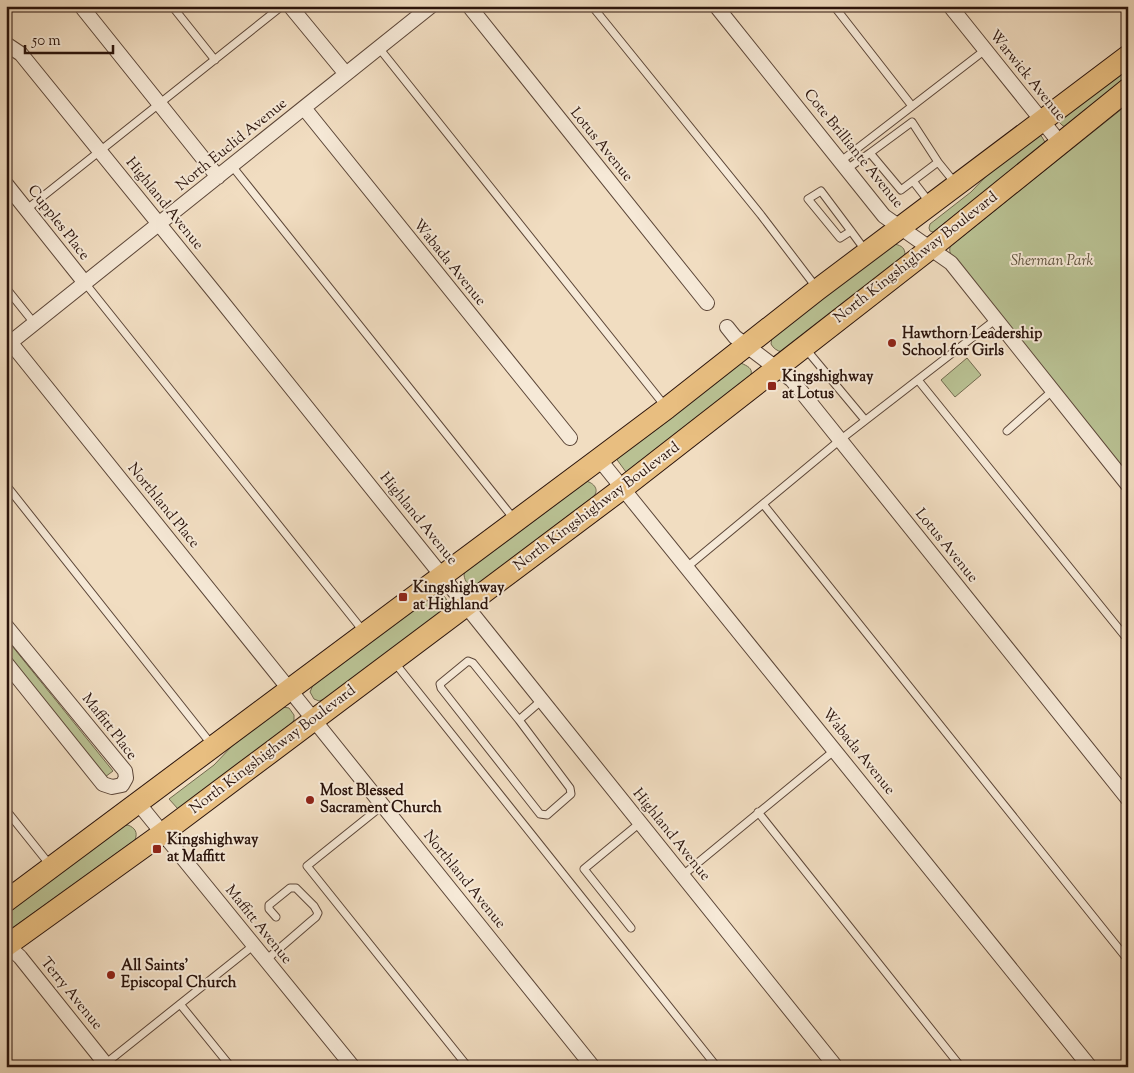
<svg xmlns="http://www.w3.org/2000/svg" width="1134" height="1073" font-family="'Sorts Mill Goudy',serif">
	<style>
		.green { fill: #b9c193; stroke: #726a4f }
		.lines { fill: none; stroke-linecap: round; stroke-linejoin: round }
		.service-casing { stroke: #5c4638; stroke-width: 9 }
		.minor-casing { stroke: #5c4638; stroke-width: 16 }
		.primary-casing { stroke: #2a130b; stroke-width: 23 }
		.service { stroke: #f6e9d7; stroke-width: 7 }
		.minor { stroke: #f6e9d7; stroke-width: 14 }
		.primary { stroke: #e8be80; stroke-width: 21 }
		.poi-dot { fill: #8f2418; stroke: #f6e9d7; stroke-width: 2 }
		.labels { text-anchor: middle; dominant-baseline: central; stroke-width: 4; stroke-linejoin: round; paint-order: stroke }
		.street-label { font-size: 15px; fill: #2a130b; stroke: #f6e9d7 }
		.park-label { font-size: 15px; font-style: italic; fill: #5c503b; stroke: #f6e9d7 }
		.poi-label { font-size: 15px; font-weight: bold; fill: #2a130b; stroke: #f6e9d7; text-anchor: start }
	</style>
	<rect width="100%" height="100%" fill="#f1ddc1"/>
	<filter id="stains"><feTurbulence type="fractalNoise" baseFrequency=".004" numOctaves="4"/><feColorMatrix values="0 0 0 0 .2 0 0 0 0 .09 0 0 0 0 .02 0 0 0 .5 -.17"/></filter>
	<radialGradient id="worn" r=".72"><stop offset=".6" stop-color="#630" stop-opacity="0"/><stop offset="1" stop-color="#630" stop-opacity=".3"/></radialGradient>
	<!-- green -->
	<path class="green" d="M1128,65V80L1065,127L1062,125L1058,121Z
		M1128,104V475L951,255C949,250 949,247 953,244Z
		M1040,135L1042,137L1046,144L933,232L930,231L929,228L930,224L971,192L996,166Z
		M895,244C902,246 905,248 905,255L782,352C777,351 773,348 771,344L772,337Z
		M967,358L981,375L955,397L941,380Z
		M741,363C747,366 753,368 751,375L729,394L626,472L615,457Z
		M586,481C594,483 600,490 593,497L475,586C468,585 465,582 464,575L465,570Z
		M438,594C446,595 449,601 446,609L325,699L319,701L314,699L310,692L313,685L418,606Z
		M8,641L113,771L105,777L6,655V642Z
		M283,707L289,708L294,715V720L292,723L178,809L169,799L214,765L233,745Z
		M128,825C135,828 138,832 135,840L7,932L6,931V912L123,826Z"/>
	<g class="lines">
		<defs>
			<path id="service" d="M172,6L215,60
				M592,6L761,215L816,287
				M834,6L912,106
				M379,48L665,406
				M870,153L912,122L938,162
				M841,161L985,50
				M232,166L514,519
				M847,169L870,153L901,190L938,162L955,183
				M913,181L930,203
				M27,209L282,6
				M851,231L840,238L808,199L821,191L851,231L865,250
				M85,283L364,632
				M6,288L34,323
				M805,348L865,420
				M918,380L1128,640
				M1007,431L1052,391
				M6,485L212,745
				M763,504L1128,960
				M687,567L840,440L995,320
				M395,663L717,1067
				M519,720L570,788L571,794L547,815L540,814L441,688L440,684L468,661L473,663L519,720L542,700
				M383,805L307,866L468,1067
				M6,810L50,865
				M758,812L961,1067
				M683,875L835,750
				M631,928L584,869L641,822
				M266,960L310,922L316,917L318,913L314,906L296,888H290L269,905V909L276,917
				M180,1004L231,1067
				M105,1064L254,945"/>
			<path id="minor" d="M81,6L218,177
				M290,6L346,74
				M469,6L707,303
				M716,6L884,216L951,263L1128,485
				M950,6L1060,143
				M6,44L21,54C295,390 566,729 836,1067
				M304,108L570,438
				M6,184L85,283
				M727,327L735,337L792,380L1128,799
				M10,342L593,1067
				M6,346L431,6
				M599,459L1090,1067
				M6,626L125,771L126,778L122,785L112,787L103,784L6,663
				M138,803L353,1067
				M6,944L20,957L108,1067"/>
			<path id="primary" d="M6,901L599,459L667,408L817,290L1128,56
				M6,946L163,833L623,488L931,248L1128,89"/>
		</defs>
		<!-- service casing -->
		<use href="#service" class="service-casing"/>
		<!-- minor casing -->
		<use href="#minor" class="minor-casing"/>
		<!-- primary casing -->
		<use href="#primary" class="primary-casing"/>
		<!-- service -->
		<use href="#service" class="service"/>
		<!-- minor -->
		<use href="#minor" class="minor"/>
		<!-- primary -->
		<use href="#primary" class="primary"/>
	</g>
	<!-- markers -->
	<g class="poi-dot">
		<circle cx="892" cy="343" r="5"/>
		<rect x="767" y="381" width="10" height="10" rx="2.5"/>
		<rect x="398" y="592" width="10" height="10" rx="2.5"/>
		<circle cx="310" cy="800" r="5"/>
		<rect x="152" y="844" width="10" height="10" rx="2.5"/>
		<circle cx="111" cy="975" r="5"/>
	</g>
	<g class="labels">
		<!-- street labels -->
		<g class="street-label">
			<text transform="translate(1027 76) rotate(51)">Warwick Avenue</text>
			<text transform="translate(232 145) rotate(-39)">North Euclid Avenue</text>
			<text transform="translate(601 145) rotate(51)">Lotus Avenue</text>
			<text transform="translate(853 149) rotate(51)">Cote Brilliante Avenue</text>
			<text transform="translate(164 204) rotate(51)">Highland Avenue</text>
			<text transform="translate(58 223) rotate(52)">Cupples Place</text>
			<text transform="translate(916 258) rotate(-38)">North Kingshighway Boulevard</text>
			<text transform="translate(449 263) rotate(51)">Wabada Avenue</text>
			<text transform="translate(163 506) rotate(51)">Northland Place</text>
			<text transform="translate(597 507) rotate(-37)">North Kingshighway Boulevard</text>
			<text transform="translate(418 519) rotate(51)">Highland Avenue</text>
			<text transform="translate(946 546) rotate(51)">Lotus Avenue</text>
			<text transform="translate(109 727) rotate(52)">Maffitt Place</text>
			<text transform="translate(273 750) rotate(-37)">North Kingshighway Boulevard</text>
			<text transform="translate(858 752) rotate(51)">Wabada Avenue</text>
			<text transform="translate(671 835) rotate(51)">Highland Avenue</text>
			<text transform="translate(464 880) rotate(51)">Northland Avenue</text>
			<text transform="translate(258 925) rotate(51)">Maffitt Avenue</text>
			<text transform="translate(71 994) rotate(51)">Terry Avenue</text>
		</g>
		<!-- park labels -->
		<g class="park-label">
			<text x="1052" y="261">Sherman Park</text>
		</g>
		<!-- poi labels -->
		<g class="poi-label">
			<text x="902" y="334">Hawthorn Leadership<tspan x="902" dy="17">School for Girls</tspan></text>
			<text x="782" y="377">Kingshighway<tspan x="782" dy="17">at Lotus</tspan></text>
			<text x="413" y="588">Kingshighway<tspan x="413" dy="17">at Highland</tspan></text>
			<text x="320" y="791">Most Blessed<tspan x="320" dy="17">Sacrament Church</tspan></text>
			<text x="167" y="840">Kingshighway<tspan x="167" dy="17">at Maffitt</tspan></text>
			<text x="121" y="966">All Saints'<tspan x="121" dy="17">Episcopal Church</tspan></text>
		</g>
	</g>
	<!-- margin -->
	<rect width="1134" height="1073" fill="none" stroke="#f1ddc1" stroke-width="25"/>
	<rect x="8" y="8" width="1119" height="1058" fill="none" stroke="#2a130b" stroke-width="2.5"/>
	<rect x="12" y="12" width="1109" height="1048" fill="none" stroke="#2a130b"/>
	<!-- scale -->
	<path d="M25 45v8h88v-8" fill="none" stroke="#2a130b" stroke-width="2.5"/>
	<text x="32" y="45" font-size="15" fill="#2a130b" stroke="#f6e9d7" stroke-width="4" paint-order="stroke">50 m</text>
	<rect width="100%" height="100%" filter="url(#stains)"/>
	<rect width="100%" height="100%" fill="url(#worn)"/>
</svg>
